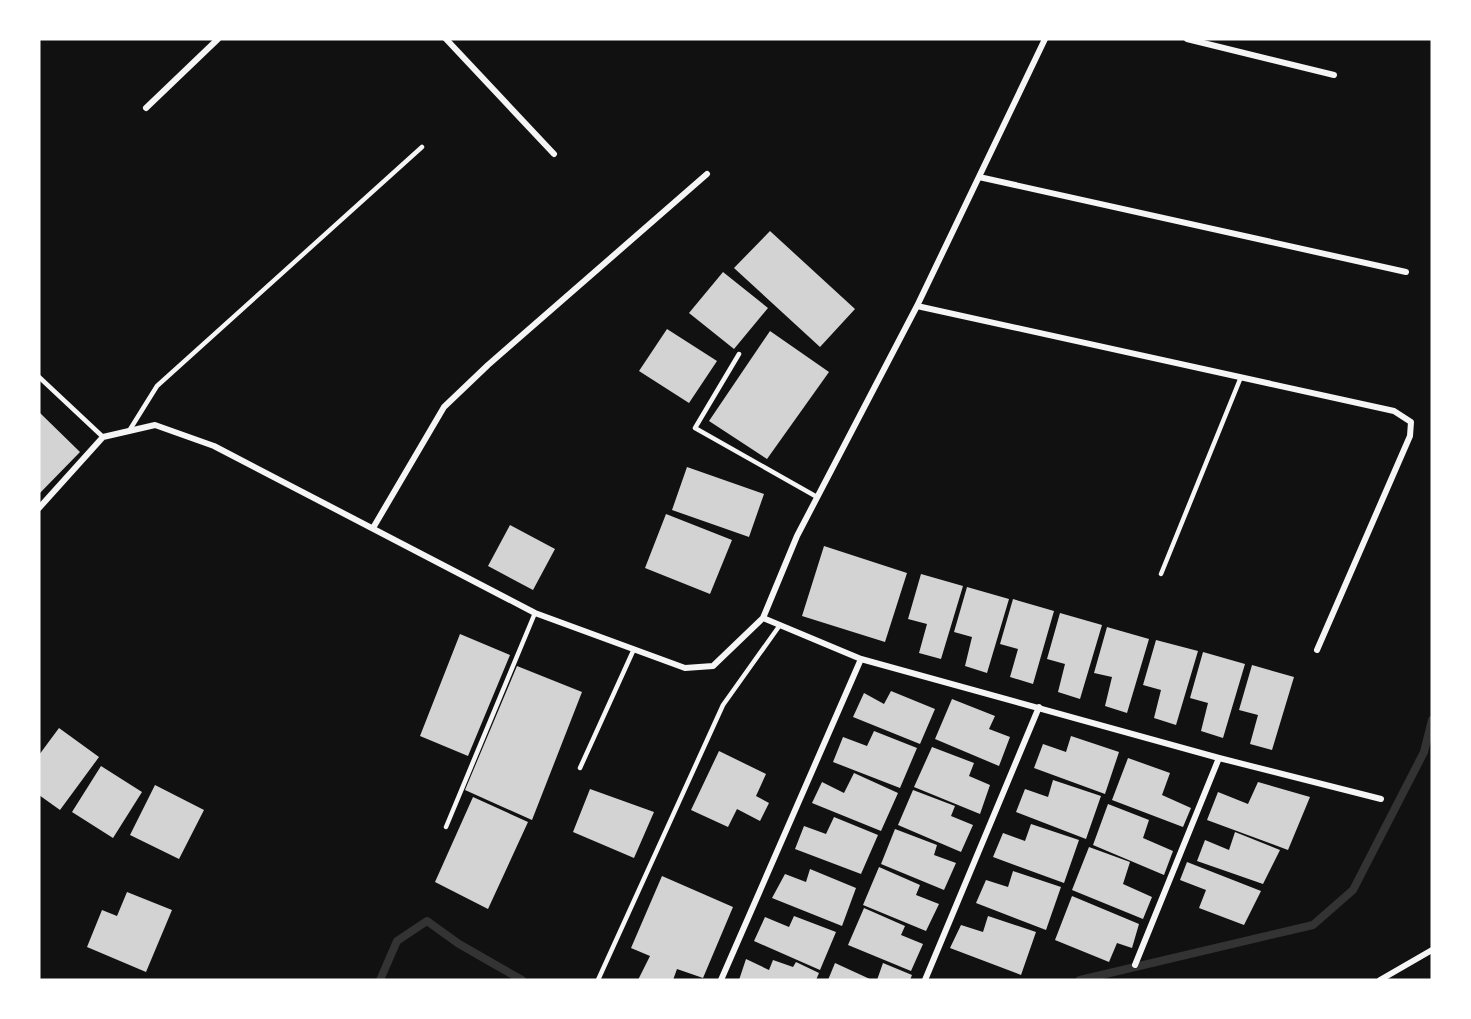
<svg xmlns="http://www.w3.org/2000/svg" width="1471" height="1019" font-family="'Noto Sans',sans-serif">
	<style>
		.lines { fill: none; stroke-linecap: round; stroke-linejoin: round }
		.stream { stroke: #333; stroke-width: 8 }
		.building { fill: #d3d3d3 }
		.service { stroke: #f5f5f5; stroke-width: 4.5 }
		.minor { stroke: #f5f5f5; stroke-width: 6 }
	</style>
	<rect width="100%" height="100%" fill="#111"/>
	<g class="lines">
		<!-- stream -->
		<path class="stream" d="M380,980L397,941L427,921L459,944L522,980
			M1080,980L1313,925L1353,890L1424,752L1432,720"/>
	</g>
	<!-- building -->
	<path class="building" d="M770,231L855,309L820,347L734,268Z
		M723,272L768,308L734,349L689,313Z
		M667,329L717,361L689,403L639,371Z
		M770,331L829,372L767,459L709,421Z
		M39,412L80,452L39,494Z
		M687,467L764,494L749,537L672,510Z
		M666,514L732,540L710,594L645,568Z
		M510,525L555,549L533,590L488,566Z
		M824,546L907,573L885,642L802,616Z
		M921,574L963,586L941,659L919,653L927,624L908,619Z
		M967,587L1009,599L987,673L965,666L972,637L954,632Z
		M1013,599L1054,611L1033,684L1010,677L1018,649L1000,644Z
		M1060,613L1102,625L1080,699L1058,692L1065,664L1047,659Z
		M1107,627L1149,639L1127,713L1105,706L1112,677L1094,673Z
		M460,634L510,655L468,756L420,736Z
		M1156,640L1198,651L1176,725L1154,718L1161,690L1143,685Z
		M1203,652L1245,664L1223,738L1201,731L1208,703L1190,698Z
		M1252,665L1294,677L1272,750L1250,744L1258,715L1239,710Z
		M517,666L582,692L532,820L465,790Z
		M891,691L935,709L920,744L853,717L864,693L884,704Z
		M952,699L995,716L989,729L1010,737L999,766L935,739Z
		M59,728L99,757L60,810L39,795V755Z
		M874,731L917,748L900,788L833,762L843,737L867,746Z
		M1071,736L1119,752L1105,794L1034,768L1043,744L1066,752Z
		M932,747L974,763L969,776L990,785L980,814L914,787Z
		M719,751L766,774L756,796L769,803L760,821L737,809L728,827L691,810Z
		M1128,758L1170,773L1162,795L1191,808L1183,827L1112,800Z
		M101,766L142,792L113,838L72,812Z
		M854,773L898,793L881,831L812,803L822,782L844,793Z
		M1053,780L1101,796L1086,839L1016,812L1025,789L1048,797Z
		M1258,782L1310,797L1288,850L1207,820L1218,792L1248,804Z
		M155,785L204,810L179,859L130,835Z
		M590,789L654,812L634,858L573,832Z
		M913,790L955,806L951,816L973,825L961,852L898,825Z
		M473,797L528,822L488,909L435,882Z
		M1108,804L1149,820L1143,838L1173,851L1164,875L1093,845Z
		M834,817L878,835L861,874L795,849L804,826L826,834Z
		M1031,824L1079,840L1064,883L993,857L1003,833L1025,841Z
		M895,829L937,845L934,855L956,863L944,890L881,864Z
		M1235,832L1280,850L1263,884L1197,861L1205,840L1229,850Z
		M1089,847L1130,862L1123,884L1152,897L1143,919L1072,890Z
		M1187,862L1261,891L1244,925L1199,908L1206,890L1180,880Z
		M879,867L920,885L916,895L939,904L926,931L863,905Z
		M810,869L856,888L842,926L772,898L785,874L806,882Z
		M1013,871L1061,887L1046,930L976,903L986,880L1008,887Z
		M662,876L733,907L703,978L677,969L673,980H638L650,956L631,948Z
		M127,892L172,910L146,972L87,947L102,910L117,916Z
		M1072,896L1139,924L1132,948L1117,943L1109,962L1055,940Z
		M864,908L905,926L901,935L923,944L911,971L848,945Z
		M794,916L836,932L820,970L754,941L765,917L789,927Z
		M988,916L1036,932L1021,975L950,948L961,925L983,932Z
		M746,959L769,970L773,960L793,967L796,962L819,973L816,980H739Z
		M835,963L872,980H828Z
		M883,963L912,975L910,980H877Z"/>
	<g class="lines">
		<!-- service -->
		<path class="service" d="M739,354L695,428L817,497
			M39,377L103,437
			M129,431L157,386L422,147
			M1161,574L1241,377
			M580,768L634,649
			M446,827L535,613
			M598,980L723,705L780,625"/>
		<!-- minor -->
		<path class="minor" d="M446,39L554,154
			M1187,39L1334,75
			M146,108L218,39
			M979,177L1406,272
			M917,306L1394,411L1411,422L1410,436L1317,650
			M39,508L103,437L155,425L214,446L535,613L685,668L713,666L763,618L797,536L917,306L1045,39
			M373,528L444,407L488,365L707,174
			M763,618L861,659L1219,758L1381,799
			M1135,965L1219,758
			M721,980L861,659
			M925,980L1039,707
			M1380,980L1432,950"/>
	</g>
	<!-- border -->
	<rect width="1471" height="1019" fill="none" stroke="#ffffff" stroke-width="81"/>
</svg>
